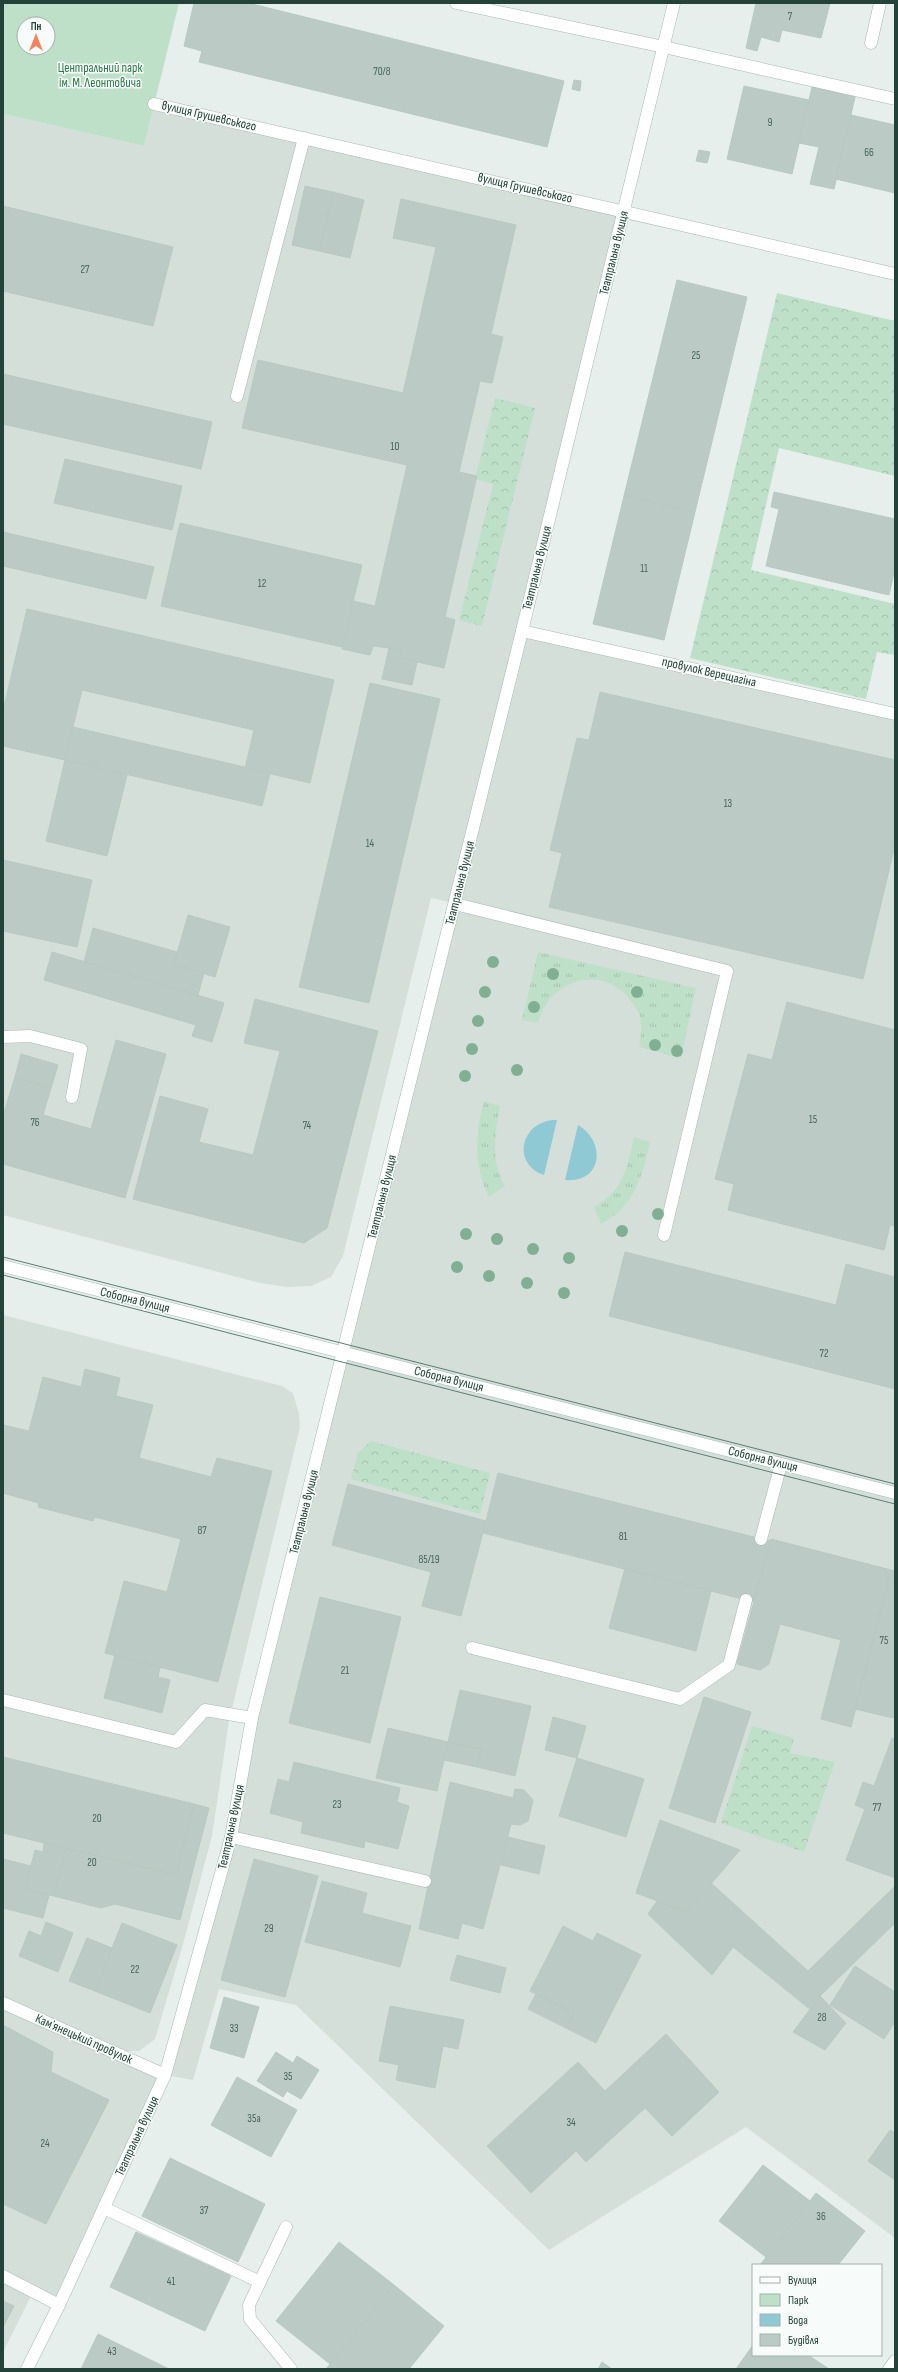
<svg xmlns="http://www.w3.org/2000/svg" width="898" height="2372" font-family="'Sofia Sans Condensed',sans-serif">
	<style>
		.built { fill: #d4dfda }
		.grass { fill: url(#grass-tufts) }
		.forest { fill: url(#forest-crowns) }
		.green { fill: #bfe0c8; fill-rule: evenodd }
		.water { fill: #8ec9d4 }
		.building { fill: #bbcac4; stroke: #b8c9c2 }
		.lines { fill: none; stroke-linecap: round; stroke-linejoin: round }
		.lane-casing { stroke: #a8b8b2; stroke-width: 13 }
		.street-casing { stroke: #a8b8b2; stroke-width: 13 }
		.secondary-casing { stroke: #a4bbb3; stroke-width: 13 }
		.lane { stroke: #fff; stroke-width: 12 }
		.street { stroke: #fff; stroke-width: 12 }
		.secondary { stroke: #fff; stroke-width: 12 }
		.tram { stroke: #5f7d75; stroke-width: 1 }
		.tree { fill: #80af93 }
		.labels { text-anchor: middle; dominant-baseline: central; stroke-width: 3; stroke-linejoin: round; paint-order: stroke }
		.number-label { font-size: 11px; fill: #4a645c }
		.park-label { font-size: 13px; fill: #2d7a4b; stroke: #f7fbf9 }
		.street-label { font-size: 13px; fill: #24423a; stroke: #f7fbf9 }
	</style>
	<defs>
		<pattern id="grass-tufts" width="24" height="20" patternUnits="userSpaceOnUse"><rect width="24" height="20" fill="#bfe0c8"/><path d="M3 7l-1-3M5 7V3M7 7l1-3M15 17l-1-3M17 17v-4M19 17l1-3" fill="none" stroke="#a4c1ad"/></pattern>
		<pattern id="forest-crowns" width="20" height="18" patternUnits="userSpaceOnUse"><rect width="20" height="18" fill="#bfe0c8"/><path d="M2 6a3 3 0 1 1 6 0M12 15a3 3 0 1 1 6 0" fill="none" stroke="#a4c1ad"/></pattern>
	</defs>
	<rect width="100%" height="100%" fill="#e6efeb"/>
	<!-- built -->
	<path class="built" d="M154,104L624,211L522,631L895,714V2238L746,2127L549,2250L296,2005L219,1989L193,2080L165,2075L59,2305L32,2294L3,2352V2003L165,2075L231,1837L252,1718L454,903L431,898L343,1256L331,1277L311,1286L287,1287L260,1283L3,1215V114L144,146Z
		M3,1315L282,1386L293,1393L299,1414L300,1427L229,1721L212,1836L182,1948L155,2039L139,2051H127L3,1996Z"/>
	<!-- grass -->
	<path class="grass" d="M538,952L696,988L681,1058L639,1047C641,1037 642,1027 640,1017C638,1009 632,1002 627,996C596,963 548,983 538,1023L522,1020Z
		M484,1101L500,1106C495,1134 490,1159 505,1186L489,1197C473,1165 475,1135 484,1101Z
		M634,1137L650,1142C643,1175 634,1207 601,1224L594,1207C624,1190 627,1168 634,1137Z"/>
	<!-- forest -->
	<path class="forest" d="M777,293L895,321V476L779,448L751,570L895,604V655L877,652L866,699L690,658Z
		M495,398L535,408L482,626L459,620L493,484L475,479Z
		M371,1441L490,1473L480,1514L351,1479L358,1453Z
		M752,1726L794,1738L790,1753L835,1762L804,1852L721,1823Z"/>
	<!-- green -->
	<path class="green" d="M3,3H179L144,146L3,114ZM24,24H48V48H24Z"/>
	<!-- water -->
	<path class="water" d="M557,1120L544,1175C510,1163 522,1119 557,1120Z
		M578,1125C607,1142 602,1184 565,1180Z"/>
	<!-- building -->
	<path class="building" d="M194,3H248L564,81L547,147L199,62L202,51L184,46Z
		M756,3H830L821,38L782,30L779,42L761,37L757,51L746,48Z
		M574,80L581,81L580,91L572,89Z
		M744,86L809,100L792,174L727,159Z
		M812,87L855,97L834,189L810,184L819,147L799,143Z
		M851,115L895,125V193L836,179Z
		M699,150L710,152L707,163L696,161Z
		M305,186L333,192L319,251L292,245Z
		M333,192L364,200L350,258L319,251Z
		M401,199L516,225L491,334L503,337L492,383L480,381L459,472L477,476L445,617L455,620L444,668L400,658L401,651L389,648L373,646L370,655L342,649L353,601L375,606L407,465L242,428L258,360L403,393L436,247L393,238Z
		M3,206L173,247L153,326L3,291Z
		M677,280L747,297L695,512L624,496Z
		M3,374L212,422L201,469L3,424Z
		M65,459L182,486L172,530L54,503Z
		M774,492L895,519V568L889,595L766,566L779,509L771,507Z
		M624,496L695,512L664,640L593,624Z
		M180,523L362,565L342,647L161,606Z
		M3,532L154,567L146,599L3,566Z
		M27,609L334,680L310,783L245,768L254,730L82,690L65,760L3,746V711Z
		M389,648L401,651L400,658L417,662L412,685L382,679Z
		M370,683L440,699L369,1003L299,987Z
		M600,692L895,760V845L863,979L549,907L562,853L550,850L577,738L589,740Z
		M73,727L270,773L262,806L65,760Z
		M65,760L127,775L107,856L46,841Z
		M3,860L92,880L77,947L3,931Z
		M188,915L230,927L215,977L174,964Z
		M93,928L177,952L174,964L204,973L198,995L84,962Z
		M52,952L224,1003L212,1042L192,1036L196,1025L44,980Z
		M255,999L378,1031L327,1228L304,1243L133,1199L160,1096L208,1109L199,1142L253,1155L280,1051L244,1043Z
		M787,1002L895,1030V1226L890,1225L884,1250L728,1210L734,1184L715,1179L748,1054L772,1060Z
		M116,1040L166,1054L125,1198L3,1164V1116L15,1077L51,1088L43,1115L91,1129Z
		M21,1054L58,1065L51,1088L15,1077Z
		M625,1252L836,1305L846,1264L895,1277V1389L609,1316Z
		M85,1369L120,1378L116,1396L153,1405L139,1458L211,1477L217,1458L272,1471L218,1682L105,1653L124,1581L167,1592L181,1539L95,1517L93,1521L38,1507L39,1503L3,1493V1425L29,1431L43,1377L81,1387Z
		M498,1473L770,1541L754,1602L483,1533Z
		M348,1484L486,1521L461,1616L422,1606L431,1572L332,1545Z
		M771,1539L891,1570L851,1727L821,1719L841,1640L780,1624L769,1664L760,1670L737,1664Z
		M625,1568L711,1591L696,1651L609,1628Z
		M891,1570L895,1571V1710L893,1718L855,1709Z
		M320,1597L401,1617L370,1743L289,1723Z
		M115,1655L160,1667L158,1677L170,1680L162,1713L104,1698Z
		M460,1690L531,1706L515,1776L477,1767L481,1749L448,1742Z
		M704,1697L751,1712L715,1823L669,1808Z
		M553,1717L586,1726L577,1758L545,1750Z
		M388,1728L448,1742L437,1791L376,1778Z
		M892,1738L895,1739V1878L846,1860L865,1809L855,1805L863,1782L874,1786Z
		M448,1742L481,1749L477,1767L444,1760Z
		M3,1757L194,1804L176,1875L3,1833Z
		M577,1758L644,1779L626,1837L559,1816Z
		M294,1762L400,1788L397,1802L409,1806L398,1849L365,1841L364,1848L301,1833L303,1822L270,1813L278,1779L289,1782Z
		M450,1782L513,1798L515,1789L524,1790L533,1800L528,1821L520,1825L511,1824L483,1929L462,1923L458,1939L419,1929Z
		M194,1804L209,1808L180,1920L115,1904L101,1908L54,1896L66,1848L176,1875Z
		M660,1820L740,1850L687,1912L636,1893Z
		M508,1837L545,1846L539,1874L501,1865Z
		M44,1843L66,1848L54,1896L25,1889L35,1850L43,1852Z
		M3,1859L31,1866L25,1889L49,1895L43,1918L3,1908Z
		M254,1859L318,1876L285,1997L221,1980Z
		M322,1881L367,1893L362,1913L411,1926L400,1967L305,1942Z
		M711,1883L808,1971L895,1886V1923L820,1996L811,2010L733,1947L712,1975L648,1914L657,1901L687,1912Z
		M46,1922L73,1933L58,1972L19,1956L29,1931L41,1936Z
		M122,1923L177,1945L150,2013L95,1991Z
		M563,1926L593,1941L597,1933L641,1955L596,2043L566,2028L574,2013L530,1991Z
		M87,1938L112,1948L95,1991L69,1981Z
		M457,1955L506,1968L500,1993L450,1980Z
		M855,1966L895,1992V2022L884,2039L830,2005Z
		M536,1994L574,2013L566,2028L528,2009Z
		M820,1996L846,2023L825,2050L793,2032Z
		M224,1997L259,2007L244,2058L210,2048Z
		M390,2006L464,2020L458,2049L443,2046L435,2088L396,2080L399,2065L379,2061Z
		M3,2025L53,2052L51,2072L109,2100L46,2224L3,2204Z
		M666,2034L719,2092L672,2136L645,2108L586,2162L576,2151L531,2193L487,2146L578,2062L605,2091Z
		M276,2052L293,2063L297,2056L319,2070L301,2099L287,2091L283,2097L257,2081Z
		M237,2077L297,2110L271,2157L211,2125Z
		M890,2130L895,2133V2180L868,2161Z
		M170,2158L265,2204L238,2262L142,2216Z
		M763,2165L810,2201L766,2257L719,2221Z
		M816,2193L865,2231L838,2265H760Z
		M136,2232L231,2276L205,2331L110,2287Z
		M339,2242L394,2285L330,2364L276,2321Z
		M394,2285L444,2326L409,2369H326Z
		M3,2301L14,2306L3,2327Z
		M98,2334L169,2369H81Z
		M753,2345V2355H808L829,2369H736Z
		M602,2362L612,2369H598Z"/>
	<g class="lines">
		<defs>
			<path id="lane" d="M456,3L664,47L895,99
				M871,43L880,3
				M237,396L304,138
				M455,904L727,971L664,1235
				M3,1037L30,1036L81,1049L72,1097
				M761,1539L781,1464
				M472,1648L680,1699L729,1665L746,1600
				M3,1700L176,1742L205,1710L252,1718
				M231,1837L425,1881
				M104,2208L260,2282
				M286,2227L249,2305L250,2319L291,2369"/>
			<path id="street" d="M154,104L895,274
				M522,631L895,714
				M3,2003L165,2075
				M3,2276L59,2305"/>
			<path id="secondary" d="M3,1266L895,1493
				M27,2369L59,2305L165,2075L231,1837L252,1718L522,631L674,3
				M889,2369L895,2361"/>
		</defs>
		<!-- lane casing -->
		<use href="#lane" class="lane-casing"/>
		<!-- street casing -->
		<use href="#street" class="street-casing"/>
		<!-- secondary casing -->
		<use href="#secondary" class="secondary-casing"/>
		<!-- lane -->
		<use href="#lane" class="lane"/>
		<!-- street -->
		<use href="#street" class="street"/>
		<!-- secondary -->
		<use href="#secondary" class="secondary"/>
		<!-- tram -->
		<path class="tram" d="M3,1257L895,1484
			M3,1275L895,1504"/>
	</g>
	<!-- trees -->
	<g class="tree">
		<circle cx="493" cy="962" r="6"/>
		<circle cx="553" cy="974" r="6"/>
		<circle cx="485" cy="992" r="6"/>
		<circle cx="637" cy="992" r="6"/>
		<circle cx="534" cy="1007" r="6"/>
		<circle cx="478" cy="1021" r="6"/>
		<circle cx="655" cy="1045" r="6"/>
		<circle cx="472" cy="1049" r="6"/>
		<circle cx="677" cy="1051" r="6"/>
		<circle cx="517" cy="1070" r="6"/>
		<circle cx="465" cy="1076" r="6"/>
		<circle cx="658" cy="1214" r="6"/>
		<circle cx="622" cy="1231" r="6"/>
		<circle cx="466" cy="1234" r="6"/>
		<circle cx="497" cy="1239" r="6"/>
		<circle cx="533" cy="1249" r="6"/>
		<circle cx="569" cy="1258" r="6"/>
		<circle cx="457" cy="1267" r="6"/>
		<circle cx="489" cy="1276" r="6"/>
		<circle cx="527" cy="1283" r="6"/>
		<circle cx="564" cy="1293" r="6"/>
	</g>
	<g class="labels">
		<!-- number labels -->
		<g class="number-label">
			<text x="790" y="16">7</text>
			<text x="382" y="71">70/8</text>
			<text x="770" y="122">9</text>
			<text x="869" y="152">66</text>
			<text x="85" y="269">27</text>
			<text x="696" y="355">25</text>
			<text x="395" y="446">10</text>
			<text x="644" y="568">11</text>
			<text x="262" y="583">12</text>
			<text x="728" y="803">13</text>
			<text x="370" y="843">14</text>
			<text x="813" y="1119">15</text>
			<text x="35" y="1122">76</text>
			<text x="307" y="1125">74</text>
			<text x="824" y="1353">72</text>
			<text x="202" y="1530">87</text>
			<text x="623" y="1536">81</text>
			<text x="429" y="1559">85/19</text>
			<text x="884" y="1640">75</text>
			<text x="345" y="1670">21</text>
			<text x="337" y="1804">23</text>
			<text x="877" y="1807">77</text>
			<text x="97" y="1818">20</text>
			<text x="92" y="1862">20</text>
			<text x="269" y="1928">29</text>
			<text x="135" y="1969">22</text>
			<text x="822" y="2017">28</text>
			<text x="234" y="2028">33</text>
			<text x="288" y="2076">35</text>
			<text x="254" y="2118">35а</text>
			<text x="571" y="2122">34</text>
			<text x="45" y="2143">24</text>
			<text x="204" y="2210">37</text>
			<text x="821" y="2216">36</text>
			<text x="171" y="2281">41</text>
			<text x="112" y="2351">43</text>
		</g>
		<!-- park labels -->
		<g class="park-label">
			<text x="100" y="68">Центральний парк<tspan x="100" dy="15">ім. М. Леонтовича</tspan></text>
		</g>
		<!-- street labels -->
		<g class="street-label">
			<text transform="translate(209 116) rotate(13)">вулиця Грушевського</text>
			<text transform="translate(525 188) rotate(13)">вулиця Грушевського</text>
			<text transform="translate(614 253) rotate(-76)">Театральна вулиця</text>
			<text transform="translate(537 568) rotate(-76)">Театральна вулиця</text>
			<text transform="translate(709 672) rotate(13)">провулок Верещагіна</text>
			<text transform="translate(460 883) rotate(-76)">Театральна вулиця</text>
			<text transform="translate(382 1197) rotate(-76)">Театральна вулиця</text>
			<text transform="translate(135 1300) rotate(14)">Соборна вулиця</text>
			<text transform="translate(449 1379) rotate(14)">Соборна вулиця</text>
			<text transform="translate(763 1459) rotate(14)">Соборна вулиця</text>
			<text transform="translate(304 1512) rotate(-76)">Театральна вулиця</text>
			<text transform="translate(231 1827) rotate(-78)">Театральна вулиця</text>
			<text transform="translate(84 2039) rotate(24)">Камʼянецький провулок</text>
			<text transform="translate(137 2136) rotate(-65)">Театральна вулиця</text>
		</g>
	</g>
	<!-- border -->
	<rect width="898" height="2372" fill="none" stroke="#24423a" stroke-width="8"/>
	<!-- legend -->
	<rect x="752" y="2264" width="130" height="92" fill="#f7fbf9" stroke="#a3b1ad"/>
	<rect x="760" y="2277" width="20" height="6" fill="#ffffff" stroke="#a3b1ad"/>
	<text x="788" y="2284" font-size="12" fill="#24423a">Вулиця</text>
	<rect x="760" y="2294" width="20" height="12" fill="#bfe0c8" stroke="#a3b1ad"/>
	<text x="788" y="2304" font-size="12" fill="#24423a">Парк</text>
	<rect x="760" y="2314" width="20" height="12" fill="#8ec9d4" stroke="#a3b1ad"/>
	<text x="788" y="2324" font-size="12" fill="#24423a">Вода</text>
	<rect x="760" y="2334" width="20" height="12" fill="#bbcac4" stroke="#a3b1ad"/>
	<text x="788" y="2344" font-size="12" fill="#24423a">Будівля</text>
	<!-- north arrow -->
	<g transform="translate(36 36)"><circle r="19" fill="#f7fbf9" stroke="#a3b1ad"/>
	<path d="M0-3L7 15L0 10L-7 15Z" fill="#f4845f"/>
	<text y="-6" font-size="11" font-weight="bold" text-anchor="middle" fill="#24423a">Пн</text>
	</g>
</svg>
